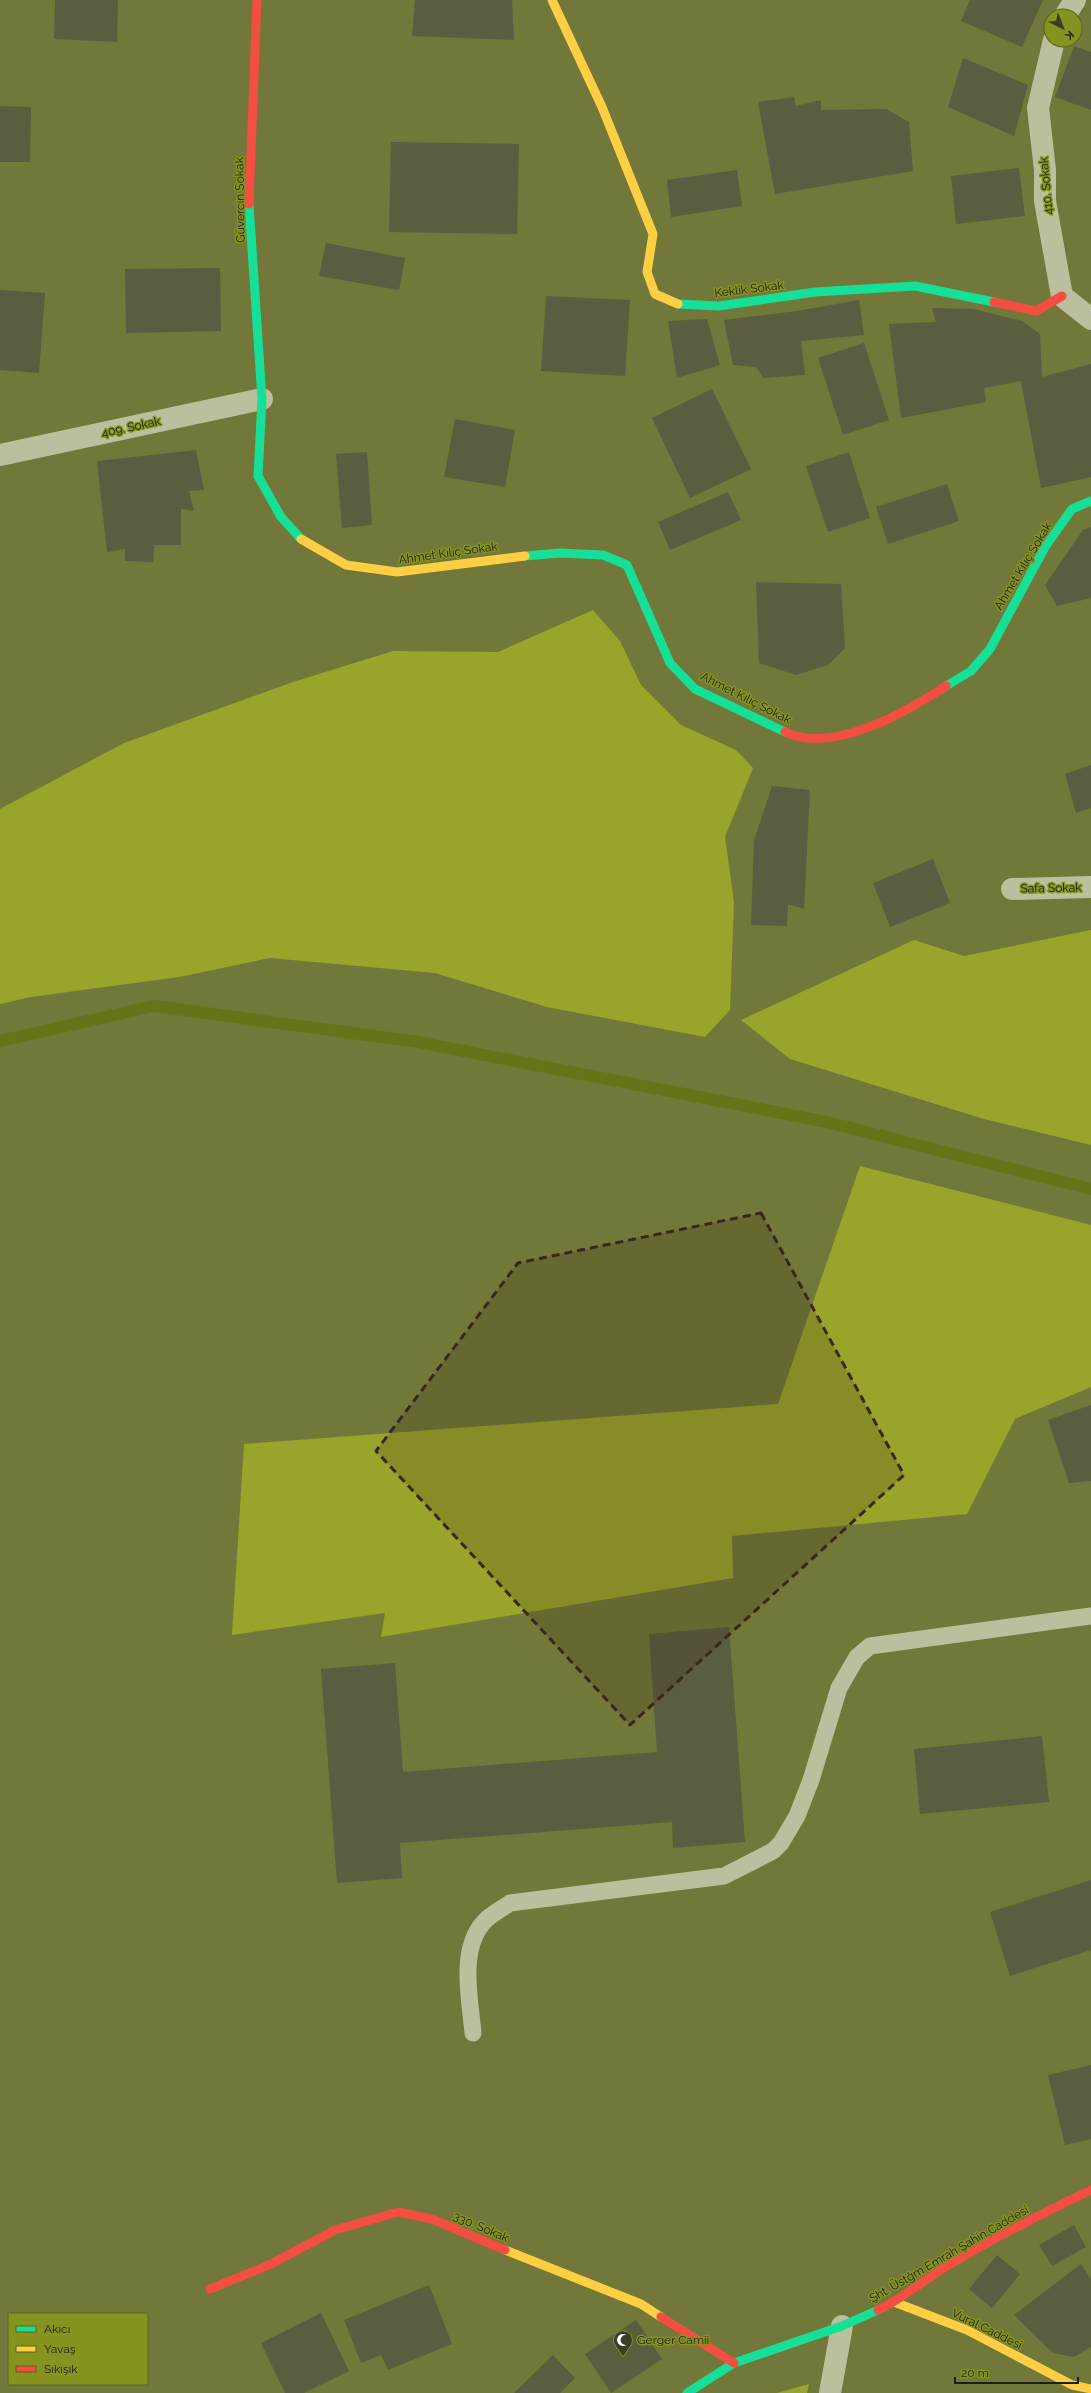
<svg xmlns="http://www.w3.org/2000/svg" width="1091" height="2393" font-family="Raleway,sans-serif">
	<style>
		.green { fill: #99a52a }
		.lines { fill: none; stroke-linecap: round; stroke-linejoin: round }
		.stream { stroke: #687318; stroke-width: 12 }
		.building { fill: #5a5d3f }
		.lane { stroke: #bcbf9d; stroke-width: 17 }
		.street { stroke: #bcbf9d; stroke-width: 22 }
		.fast { stroke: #16e098; stroke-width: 9 }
		.slow { stroke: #ffcf43; stroke-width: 9 }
		.jam { stroke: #f24e42; stroke-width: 9 }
		.marked { fill: #3b261a; fill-opacity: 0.2; stroke: #3b261a; stroke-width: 3; stroke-dasharray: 8 5; stroke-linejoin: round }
		.labels { text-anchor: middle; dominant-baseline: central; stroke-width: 3; stroke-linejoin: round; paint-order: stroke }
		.street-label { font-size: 12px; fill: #1d1d1d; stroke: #86931e }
		.poi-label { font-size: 12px; fill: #1d1d1d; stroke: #86931e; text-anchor: start }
	</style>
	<rect width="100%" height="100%" fill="#717839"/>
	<!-- green -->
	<path class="green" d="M593,610L620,641L641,685L681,725L736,750L753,768L725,837L734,902L730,1010L705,1037L547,1007L435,973L270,958L179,977L31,997L0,1004V809L124,743L293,682L393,651L498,652Z
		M1091,930V1145L984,1119L790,1059L741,1020L914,940L964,956Z
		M860,1166L1091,1225V1387L1015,1419L967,1514L732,1536L733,1578L381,1637L385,1613L232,1635L244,1444L778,1404Z
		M809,2384L807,2393H777Z"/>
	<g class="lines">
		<!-- stream -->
		<path class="stream" d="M0,1041L154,1006L418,1042L827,1122L1091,1189"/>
	</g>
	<!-- building -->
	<path class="building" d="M55,0H118L117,42L54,39Z
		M415,0H512L514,40L412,36Z
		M970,0H1043L1022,47L961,21Z
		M1074,46L1091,52V110L1055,97Z
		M963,58L1028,85L1014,136L948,107Z
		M794,97L796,106L821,100V110L886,109L909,122L913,171L775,194L758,102Z
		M0,106L31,107L30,162H0Z
		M391,142L519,144L517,234L389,232Z
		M1019,168L1025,216L956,224L951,176Z
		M737,170L742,206L671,217L667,180Z
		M326,243L405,258L399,290L319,276Z
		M220,268L221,331L126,333L125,269Z
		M0,290L45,293L39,373L0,370Z
		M546,296L630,300L625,376L541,371Z
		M859,300L864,335L801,341L805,375L764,378L756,367L733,365L724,320L797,311Z
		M932,308L973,309L1022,321L1040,334L1042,377L1091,364V477L1041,488L1021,381L984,388L986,402L901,418L889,324L936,322Z
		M707,319L720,365L677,378L668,321Z
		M864,343L889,420L843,435L818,358Z
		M712,389L751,469L690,498L652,418Z
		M455,419L515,430L505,487L444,477Z
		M196,450L204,490L189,491L194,511L181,509V545H154L153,562L125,561V549L107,552L97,461Z
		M367,452L372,525L342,528L336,454Z
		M849,452L870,518L828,532L806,466Z
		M947,484L959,521L888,544L876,507Z
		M728,492L741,520L670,550L658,522Z
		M1091,527V598L1057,606L1045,585L1083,530Z
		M756,582L841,584L845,648L828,665L796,675L759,663Z
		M1091,765V808L1076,813L1065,774Z
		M772,786L810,790L804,909L788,904L787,926L751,925L754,840Z
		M933,859L950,903L890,927L873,883Z
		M1091,1405V1481L1069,1483L1048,1420Z
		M729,1627L745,1842L673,1848L672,1822L400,1843L402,1878L337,1883L321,1669L395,1663L403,1772L657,1752L649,1634Z
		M1042,1736L1049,1802L920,1814L914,1749Z
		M1091,1880V1950L1010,1976L990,1912Z
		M1091,2065V2139L1065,2145L1048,2075Z
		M1074,2225L1086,2247L1052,2266L1039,2245Z
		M997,2255L1020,2274L992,2308L969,2289Z
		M1081,2264L1091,2279V2347L1074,2357L1053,2353L1014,2315Z
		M429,2285L452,2344L388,2370L381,2355L361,2363L344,2320Z
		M321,2313L349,2371L304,2393H285L261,2343Z
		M636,2320L662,2359L611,2393L585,2354Z
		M553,2355L575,2378L560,2393H514Z"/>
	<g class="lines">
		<!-- lane -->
		<path class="lane" d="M473,2033C470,1999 459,1951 483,1923C489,1915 502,1909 510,1903L724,1876L773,1851L781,1843L797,1816L811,1780L839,1688L857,1657L870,1646L1091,1616"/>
		<!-- street -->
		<path class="street" d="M1065,16L1075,0
			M1054,40L1038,108L1045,170V201L1062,296L1091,319
			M0,455L262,399
			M1012,889L1091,887
			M830,2393L842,2326"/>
		<!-- fast -->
		<path class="fast" d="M249,204L262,399L258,476L281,517L301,539
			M678,304L719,306L815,292L915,286L994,302
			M525,556L560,553L603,555L627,565L670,663L695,689L785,732
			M946,686L971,671L990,649L1045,547L1072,509L1091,501
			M687,2393L734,2363L842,2326L878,2310"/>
		<!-- slow -->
		<path class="slow" d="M552,0L602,107L653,234L647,272L655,294L678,304
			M301,539L346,565L397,572L525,556
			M505,2250L641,2304L661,2317
			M894,2302L967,2330L1072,2385L1091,2389"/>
		<!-- jam -->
		<path class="jam" d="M249,204L257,0
			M994,302L1036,311L1062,296
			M785,732C833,755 906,712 946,686
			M210,2289L269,2265L335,2230L398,2212L432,2219L505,2250
			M878,2310C901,2299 921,2283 942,2269C990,2240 1041,2214 1091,2190
			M661,2317L734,2363"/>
	</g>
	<!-- marked area -->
	<path class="marked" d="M761,1213L904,1475L630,1725L376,1451L518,1263Z"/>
	<!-- icons -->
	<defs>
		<symbol id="mosque-pin" viewBox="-11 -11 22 30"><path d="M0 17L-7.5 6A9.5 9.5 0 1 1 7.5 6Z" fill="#3a3d27" stroke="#86931e"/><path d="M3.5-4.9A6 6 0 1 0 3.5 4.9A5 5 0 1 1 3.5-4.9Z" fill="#fff"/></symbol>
	</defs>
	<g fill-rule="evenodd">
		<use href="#mosque-pin" x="612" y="2329" width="22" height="30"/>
	</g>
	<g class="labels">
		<!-- street labels -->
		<g class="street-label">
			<text transform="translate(1046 186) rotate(-95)">410. Sokak</text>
			<text transform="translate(240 200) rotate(-91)">Güvercin Sokak</text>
			<text transform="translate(749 289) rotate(-7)">Keklik Sokak</text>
			<text transform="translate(131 427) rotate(-12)">409. Sokak</text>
			<text transform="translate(448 553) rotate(-8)">Ahmet Kılıç Sokak</text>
			<text transform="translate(1023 566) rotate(-59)">Ahmet Kılıç Sokak</text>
			<text transform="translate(746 698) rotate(27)">Ahmet Kılıç Sokak</text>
			<text transform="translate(1051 888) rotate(-1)">Safa Sokak</text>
			<text transform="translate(481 2227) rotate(23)">330. Sokak</text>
			<text transform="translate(949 2254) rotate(-30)">Şht. Üstğm Emrah Şahin Caddesi</text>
			<text transform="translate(987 2329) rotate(26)">Vural Caddesi</text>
		</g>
		<!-- poi labels -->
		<g class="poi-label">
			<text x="637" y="2340">Gerger Camii</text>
		</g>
	</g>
	<!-- legend -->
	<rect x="8" y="2313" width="140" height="72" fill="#86931e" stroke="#5c641e"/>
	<rect x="16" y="2326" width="20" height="6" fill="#16e098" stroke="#5c641e"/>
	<text x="44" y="2333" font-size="12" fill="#1d1d1d">Akıcı</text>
	<rect x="16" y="2346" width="20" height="6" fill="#ffcf43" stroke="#5c641e"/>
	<text x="44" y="2353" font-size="12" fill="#1d1d1d">Yavaş</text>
	<rect x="16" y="2366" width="20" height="6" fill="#f24e42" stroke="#5c641e"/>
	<text x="44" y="2373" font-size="12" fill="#1d1d1d">Sıkışık</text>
	<!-- north arrow -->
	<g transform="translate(1063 28) rotate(137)"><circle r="19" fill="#86931e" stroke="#5c641e"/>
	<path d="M0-3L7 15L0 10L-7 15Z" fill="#3a3d27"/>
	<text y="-6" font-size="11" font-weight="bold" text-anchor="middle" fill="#1d1d1d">K</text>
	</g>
	<!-- scale -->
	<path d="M955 2377v6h123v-6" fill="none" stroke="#1d1d1d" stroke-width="2"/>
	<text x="961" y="2377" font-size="12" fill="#1d1d1d" stroke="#86931e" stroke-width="3" paint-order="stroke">20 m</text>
</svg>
